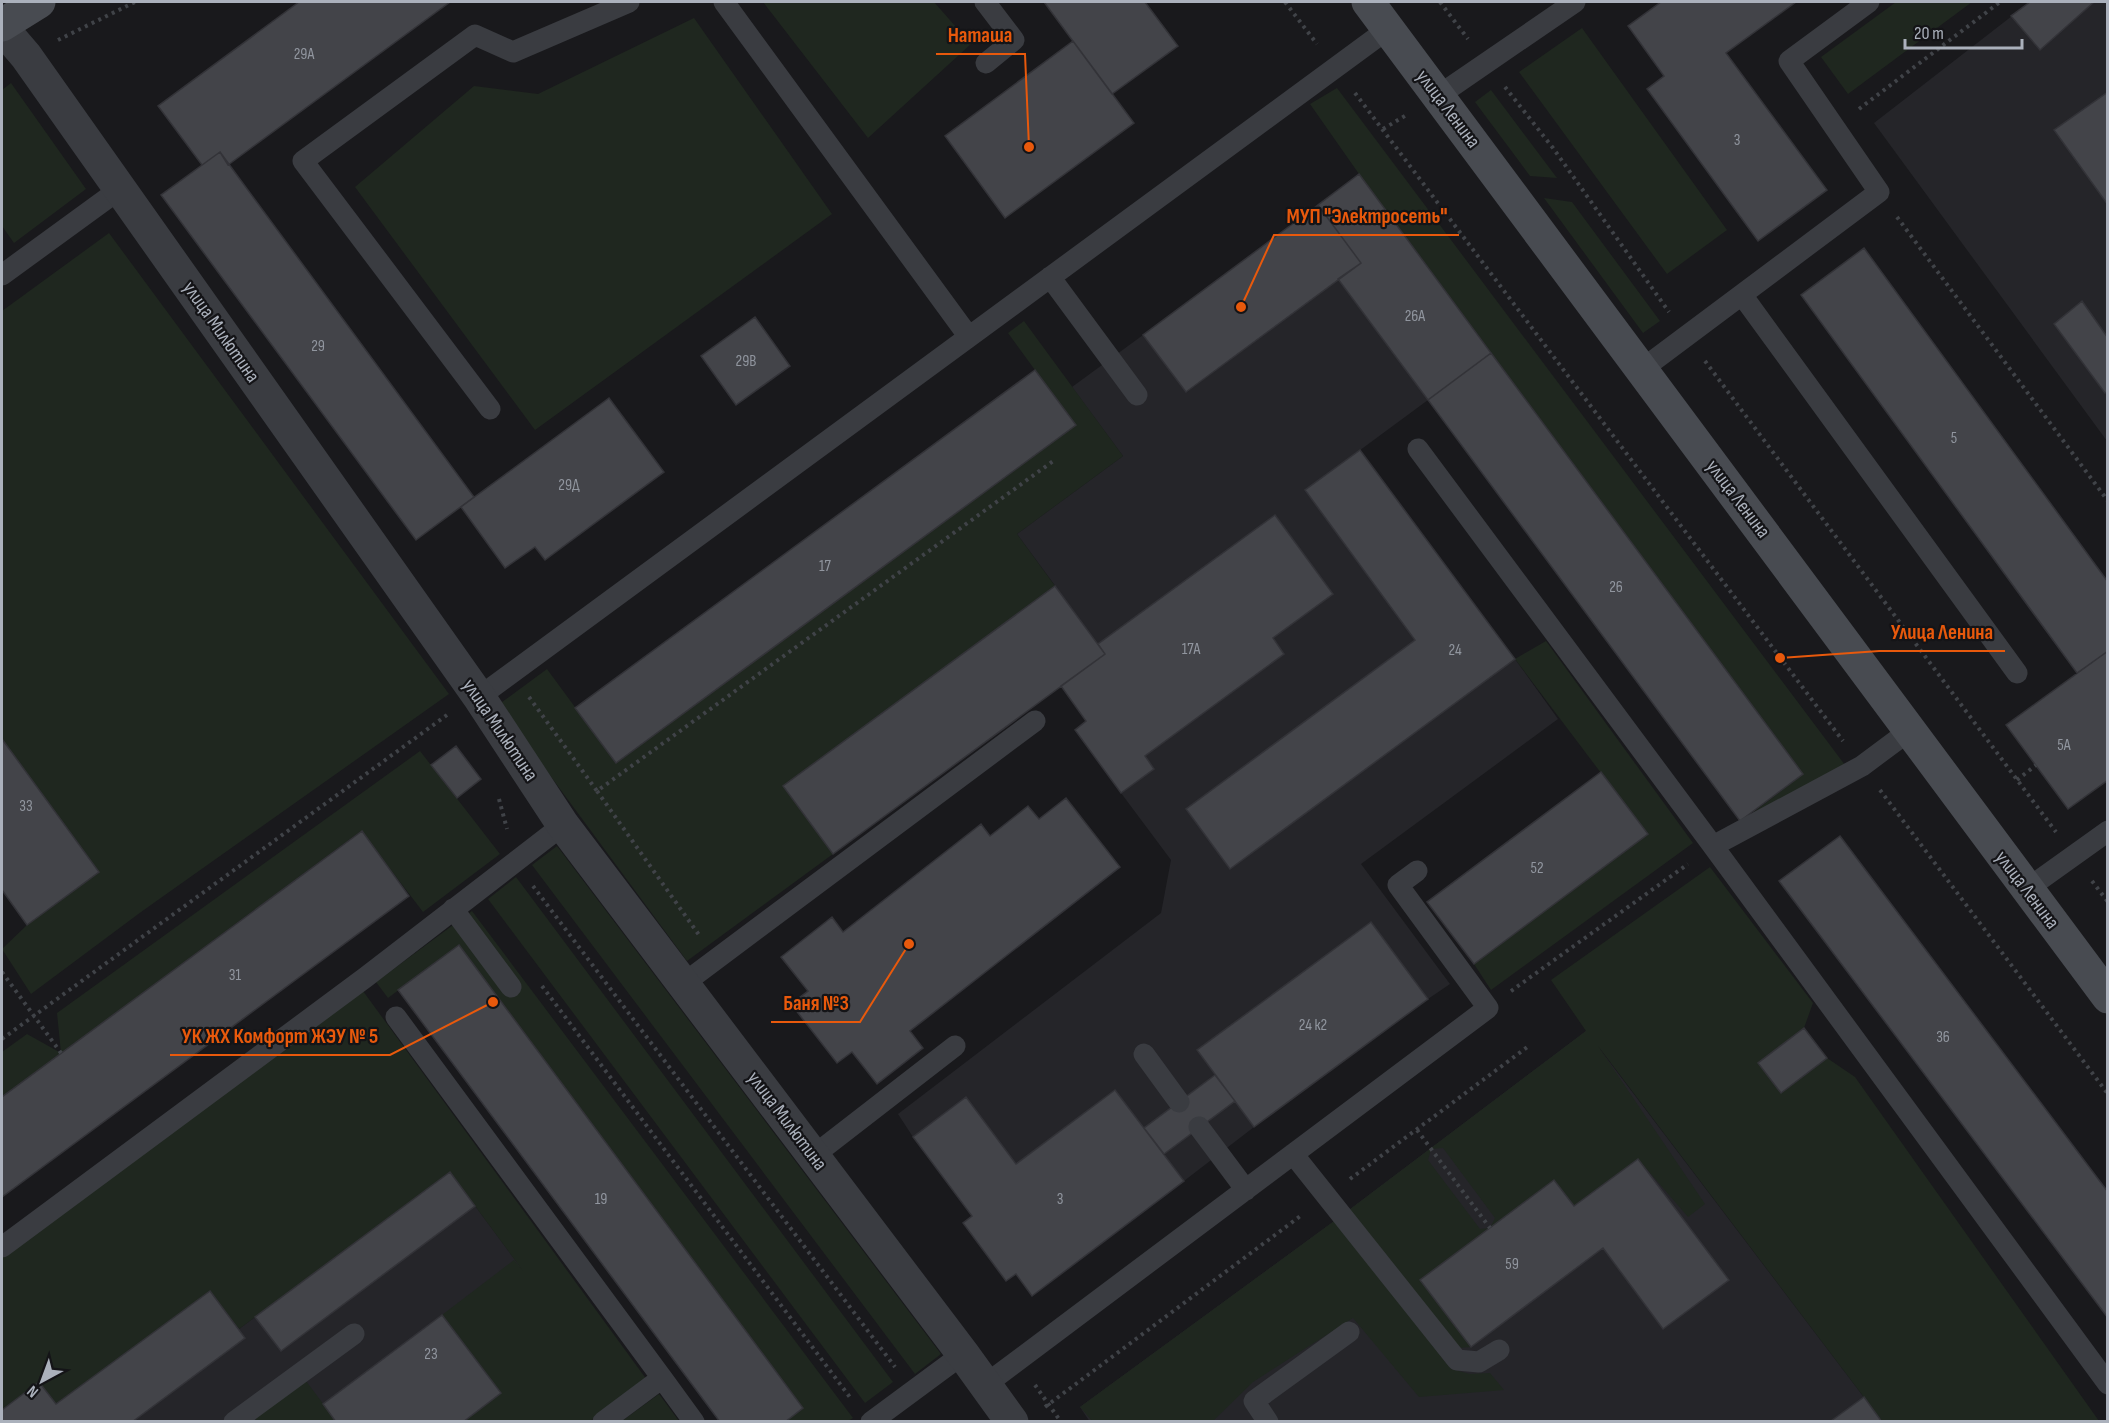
<svg xmlns="http://www.w3.org/2000/svg" width="2109" height="1423" font-family="'Sofia Sans Condensed',sans-serif">
	<style>
		.built { fill: #252529 }
		.green { fill: #1f271f; fill-rule: evenodd }
		.building { fill: #434449; stroke: #333338; stroke-width: 1.5 }
		.lines { fill: none; stroke-linecap: round; stroke-linejoin: round }
		.path { stroke: #404348; stroke-width: 4; stroke-dasharray: 3 4.5; stroke-linecap: butt }
		.service { stroke: #3a3c41; stroke-width: 21 }
		.minor { stroke: #3a3c41; stroke-width: 33 }
		.secondary { stroke: #484b51; stroke-width: 33 }
		.labels { text-anchor: middle; dominant-baseline: central; stroke-width: 4.5; stroke-linejoin: round; paint-order: stroke }
		.number-label { font-size: 16px; fill: #91969f }
		.street-label { font-size: 20px; fill: #abb1bc; stroke: #141417 }
		.leader { fill: none; stroke: #e8590c; stroke-width: 2 }
		.callout-dot { fill: #e8590c; stroke: #141417; stroke-width: 2 }
		.callout-label { font-size: 21px; text-anchor: middle; font-weight: bold; fill: #e8590c; stroke: #141417; stroke-width: 4.5; stroke-linejoin: round; paint-order: stroke }
	</style>
	<rect width="100%" height="100%" fill="#19191c"/>
	<!-- built -->
	<path class="built" d="M2030,2H2107V441L1874,123Z
		M1338,279L1428,400L1306,490L1415,640L1230,868L1515,659L1558,719L1361,864L1450,984L1428,999L1371,922L1197,1050L1254,1127L1184,1181L1115,1090L1016,1164L966,1098L913,1137L898,1114L1161,913L1171,860L1121,793L1145,756L1284,654L1273,638L1333,594L1275,515L1098,644L1017,534L1123,456L1072,387L1143,335L1187,392Z
		M1586,1031L1882,1421L1090,1422L1080,1407L1341,1216Z
		M450,1172L573,1338L442,1315L323,1404L336,1421L2,1422V1410L39,1382L56,1404L210,1291L239,1329Z"/>
	<!-- green -->
	<path class="green" d="M763,2H934L971,44L868,138Z
		M1896,2H1972L1848,94L1821,57Z
		M694,18L832,214L535,430L355,187L474,86L538,94Z
		M1582,28L1727,230L1667,274L1519,72Z
		M11,83L86,189L14,243L2,226V90Z
		M1337,88L1845,765L1729,849L1720,838L1803,774L1359,174L1310,104Z
		M1491,90L1557,178L1530,176L1475,102Z
		M1544,198L1572,202L1660,321L1643,333Z
		M109,233L449,694L141,912L31,994L2,949L27,925L99,872L2,739V311Z
		M1024,321L1123,456L1017,534L1055,586L783,786L833,854L687,961L498,705L547,669L616,763L1075,425L1008,333Z
		M1546,641L1693,843L1491,990L1474,964L1647,834L1515,659Z
		M420,751L500,854L423,912L361,831L2,1097V1052L27,1034L61,1053L57,1013Z
		M557,846L941,1354L915,1374L532,865Z
		M1710,867L1813,1003L1804,1028L1758,1063L1781,1093L1827,1058L1855,1077L2099,1421H1882L1598,1046L1705,1204L1688,1217L1638,1159L1574,1206L1554,1180L1421,1279L1471,1347L1457,1348L1343,1232L1451,1369L1470,1374L1490,1373L1504,1390L1419,1397L1353,1318L1253,1382L1213,1421H1092L1080,1407L1341,1216L1586,1031L1551,980ZM1443,1148L1495,1218L1490,1228L1480,1229L1428,1160L1431,1149Z
		M516,877L893,1382L865,1403L488,899Z
		M472,911L853,1418L848,1421H785L803,1408L459,945L388,998L376,982Z
		M363,991L647,1380L590,1421H463L501,1393L442,1315L514,1260L523,1271L450,1172L239,1329L210,1291L56,1404L39,1382L2,1410V1258Z
		M303,1377L336,1421H257L253,1415Z
		M659,1394L679,1421H622Z"/>
	<!-- building -->
	<path class="building" d="M299,2H450L228,165L220,152L202,165L158,106Z
		M1044,2H1145L1178,46L1112,94Z
		M1661,2H1796L1726,53L1827,190L1758,241L1647,89L1664,76L1628,26Z
		M2030,2H2094L2040,50L2011,16Z
		M1073,41L1134,123L1005,218L945,136Z
		M2108,92V205L2054,130Z
		M220,152L474,497L416,540L161,195Z
		M1359,174L1491,353L1428,400L1338,279L1361,263L1318,205Z
		M1318,205L1361,263L1186,392L1143,335Z
		M1864,248L2108,582V651L2077,673L1801,295Z
		M2082,301L2108,338V391L2105,393L2054,324Z
		M755,317L790,366L736,405L701,356Z
		M1491,353L1803,774L1740,821L1428,400Z
		M1035,370L1076,425L616,763L575,708Z
		M609,398L664,472L545,560L535,547L505,568L461,507Z
		M1360,450L1515,659L1230,869L1186,809L1415,640L1305,490Z
		M1275,515L1333,594L1273,638L1284,654L1145,756L1154,769L1121,793L1075,730L1086,721L1061,686L1105,654L1098,644Z
		M1055,586L1105,654L833,854L783,786Z
		M2108,651V780L2068,809L2006,725Z
		M2,739L99,872L27,925L2,890Z
		M456,746L481,779L457,798L431,765Z
		M1601,772L1648,834L1474,964L1427,902Z
		M1066,798L1120,867L910,1031L923,1048L877,1084L852,1052L837,1063L791,1004L808,991L781,957L832,917L843,932L981,824L990,836L1028,806L1039,819Z
		M362,831L409,896L2,1197V1097Z
		M1840,836L2108,1192V1318L1779,881Z
		M1371,922L1428,999L1254,1127L1197,1050Z
		M459,945L803,1408L785,1422H720L398,990Z
		M1804,1028L1827,1058L1781,1093L1758,1063Z
		M1215,1075L1235,1101L1164,1154L1144,1128Z
		M1115,1090L1184,1181L1032,1296L1016,1274L1006,1281L963,1223L972,1216L913,1137L966,1097L1016,1164Z
		M1638,1159L1729,1280L1663,1329L1603,1248L1471,1347L1420,1280L1554,1180L1574,1206Z
		M450,1172L475,1206L281,1351L255,1317Z
		M210,1291L245,1338L132,1422H2V1410L39,1382L56,1404Z
		M442,1315L501,1393L463,1422H336L323,1404Z
		M1864,1397L1882,1422L1831,1421Z"/>
	<g class="lines">
		<!-- path -->
		<path class="path" d="M1285,2L1317,44
			M1440,2L1468,39
			M58,40L135,2
			M1505,87L1553,148L1669,312
			M1355,93L1843,741
			M1859,109L2000,2
			M1383,129L1408,114
			M1897,217L2108,501
			M1705,361L2056,832
			M529,697L597,791L1056,459
			M2017,780L2036,765
			M1880,790L2108,1094
			M597,791L699,935
			M499,799L507,829
			M2092,881L2108,902
			M533,886L895,1367
			M2,972L61,1053
			M542,986L852,1400
			M1511,991L1688,864
			M2,1039L447,715
			M1417,1130L1490,1228
			M1350,1179L1530,1045
			M1035,1385L1061,1422
			M1045,1407L1303,1214"/>
		<!-- service -->
		<path class="service" d="M724,2L969,337
			M985,2L1014,40L986,63
			M1438,96L1575,2
			M2,275L120,189
			M1050,277L1137,395
			M1742,295L2017,673
			M1641,370L1879,192L1789,61L1869,2
			M490,409L303,161L475,35L513,52L629,2
			M1418,449L1713,846
			M479,697L1388,29
			M1909,731L1862,766L1713,846L2108,1384
			M2027,889L2108,831
			M453,909L511,987
			M683,984L1035,721
			M396,1017L662,1378
			M1144,1054L1179,1102
			M1199,1127L1246,1190
			M1293,1154L1457,1360L1479,1362L1499,1350
			M813,1156L955,1046
			M2,1247L366,977L563,825
			M985,1385L1488,1008L1398,885L1417,871
			M234,1422L354,1334
			M603,1422L662,1378L694,1422
			M871,1422L963,1354
			M1268,1422L1254,1401L1349,1332"/>
		<!-- minor -->
		<path class="minor" d="M2,28L26,56L479,697L563,825L963,1354L1012,1422"/>
		<!-- secondary -->
		<path class="secondary" d="M1368,2L2108,997
			M2,25L39,2"/>
	</g>
	<g class="labels">
		<!-- number labels -->
		<g class="number-label">
			<text x="304" y="54">29А</text>
			<text x="1737" y="140">3</text>
			<text x="1415" y="316">26А</text>
			<text x="318" y="346">29</text>
			<text x="746" y="361">29В</text>
			<text x="1954" y="438">5</text>
			<text x="569" y="485">29Д</text>
			<text x="825" y="566">17</text>
			<text x="1616" y="587">26</text>
			<text x="1191" y="649">17А</text>
			<text x="1455" y="650">24</text>
			<text x="2064" y="745">5А</text>
			<text x="26" y="806">33</text>
			<text x="1537" y="868">52</text>
			<text x="235" y="975">31</text>
			<text x="1313" y="1025">24 к2</text>
			<text x="1943" y="1037">36</text>
			<text x="601" y="1199">19</text>
			<text x="1060" y="1199">3</text>
			<text x="1512" y="1264">59</text>
			<text x="431" y="1354">23</text>
		</g>
		<!-- street labels -->
		<g class="street-label">
			<text transform="translate(1448 109) rotate(53)">улица Ленина</text>
			<text transform="translate(221 332) rotate(55)">улица Милютина</text>
			<text transform="translate(1738 499) rotate(53)">улица Ленина</text>
			<text transform="translate(500 730) rotate(56)">улица Милютина</text>
			<text transform="translate(2027 890) rotate(53)">улица Ленина</text>
			<text transform="translate(787 1121) rotate(53)">улица Милютина</text>
		</g>
	</g>
	<!-- callouts -->
	<path class="leader" d="M1029 147L1025 54H936M1241 307L1274 235H1459M1780 658L1879 651H2005M909 944L860 1022H771M493 1002L390 1055H170"/>
	<g class="callout-dot">
		<circle cx="1029" cy="147" r="6"/>
		<circle cx="1241" cy="307" r="6"/>
		<circle cx="1780" cy="658" r="6"/>
		<circle cx="909" cy="944" r="6"/>
		<circle cx="493" cy="1002" r="6"/>
	</g>
	<g class="callout-label">
		<text x="980" y="42">Наташа</text>
		<text x="1367" y="223">МУП "Электросеть"</text>
		<text x="1942" y="639">Улица Ленина</text>
		<text x="816" y="1010">Баня №3</text>
		<text x="280" y="1043">УК ЖХ Комфорт ЖЭУ № 5</text>
	</g>
	<!-- border -->
	<rect width="2109" height="1423" fill="none" stroke="#abb1bc" stroke-width="6"/>
	<!-- north arrow -->
	<g transform="translate(42 1381) rotate(221)" stroke="#141417" stroke-width="4.5" paint-order="stroke">
	<path d="M0-4.5L10 22L0 15L-10 22Z" fill="#abb1bc"/>
	<text y="-9" font-size="16" font-weight="bold" text-anchor="middle" fill="#abb1bc">N</text>
	</g>
	<!-- scale -->
	<path d="M1905 39v9h117v-9" fill="none" stroke="#abb1bc" stroke-width="3"/>
	<text x="1914" y="39" font-size="18" fill="#abb1bc" stroke="#141417" stroke-width="4.5" paint-order="stroke">20 m</text>
</svg>
